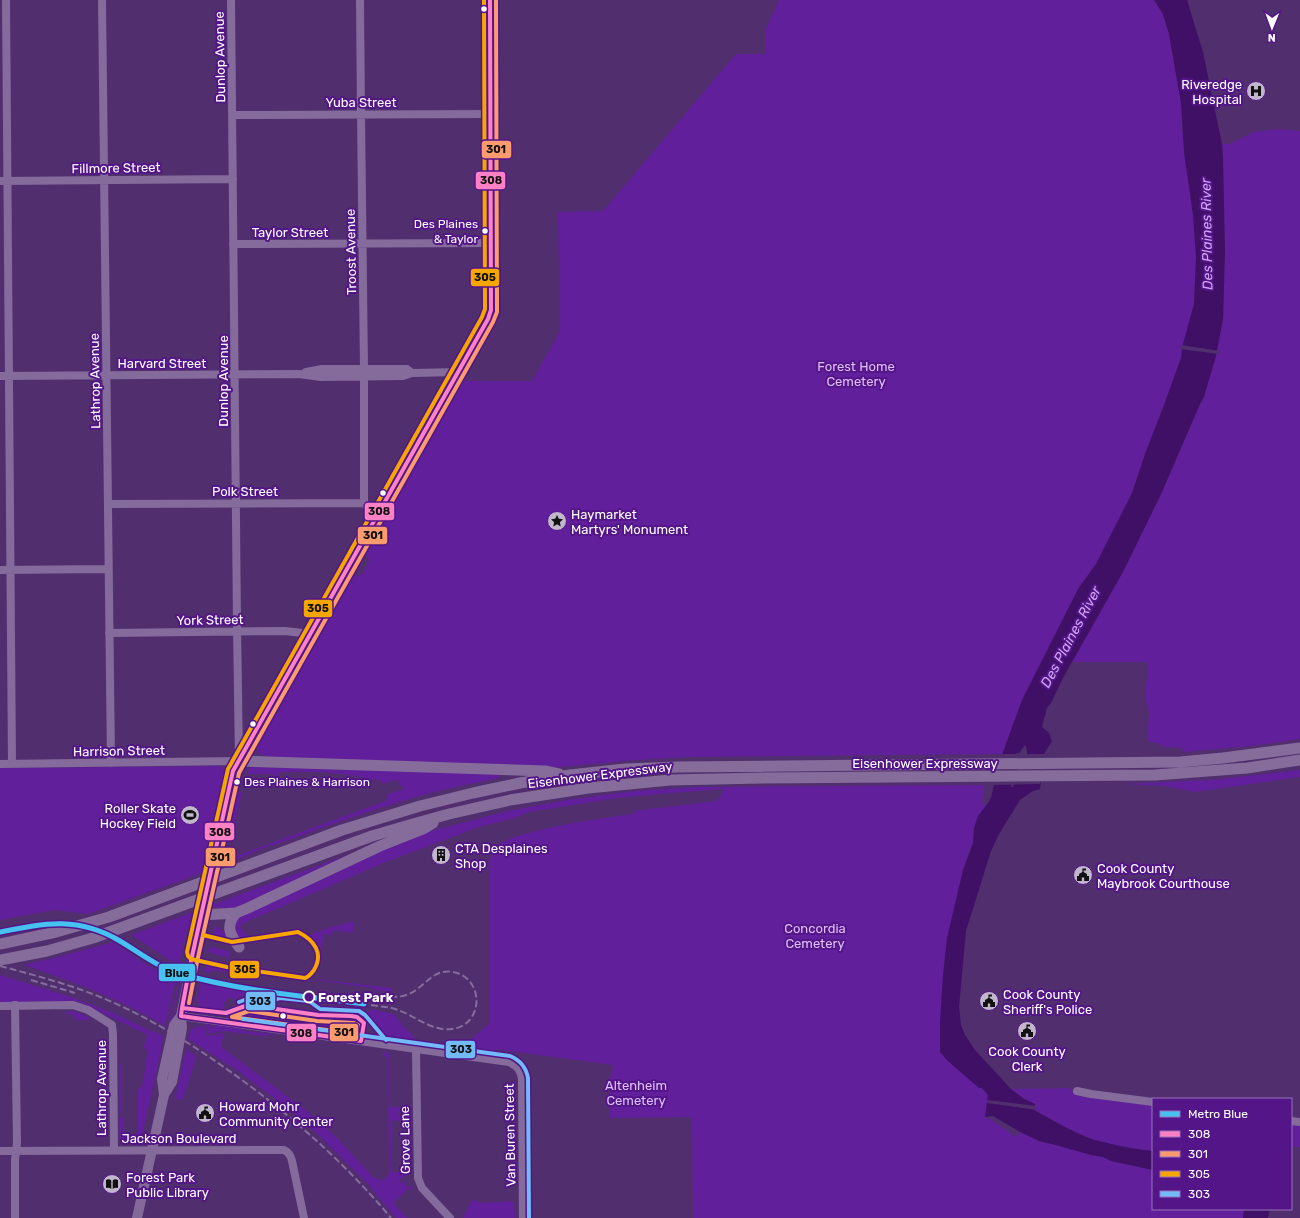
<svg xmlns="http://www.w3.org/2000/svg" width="1300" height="1218" font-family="Rubik,sans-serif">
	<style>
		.green { fill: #611f9b }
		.water { fill: #3f1066; fill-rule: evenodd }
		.pier { fill: #512f6e }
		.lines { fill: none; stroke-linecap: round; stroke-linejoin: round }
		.minor { stroke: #846b9c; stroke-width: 8 }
		.major { stroke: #836a99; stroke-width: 10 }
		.highway { stroke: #856c9b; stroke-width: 11 }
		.rail { stroke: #856c9b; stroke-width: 2; stroke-dasharray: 7 3; stroke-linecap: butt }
		.major-bridge { stroke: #836a99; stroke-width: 10 }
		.bus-1-casing { stroke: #531588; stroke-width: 7 }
		.bus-2-casing { stroke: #531588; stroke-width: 7 }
		.bus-3-casing { stroke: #531588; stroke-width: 7 }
		.bus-4-casing { stroke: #531588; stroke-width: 7 }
		.bus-1 { stroke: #ff80c5; stroke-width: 4 }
		.bus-2 { stroke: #fc9b6d; stroke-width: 4 }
		.bus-3 { stroke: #f7a600; stroke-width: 4 }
		.bus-4 { stroke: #73baf8; stroke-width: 4 }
		.metro-1-casing { stroke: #531588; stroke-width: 8 }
		.metro-1 { stroke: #46c1f0; stroke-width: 5 }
		.bus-dot { fill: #fff; stroke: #531588; stroke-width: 1.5 }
		.stop-dot { fill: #531588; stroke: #fff; stroke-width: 2 }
		.labels { text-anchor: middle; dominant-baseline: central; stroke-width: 4; stroke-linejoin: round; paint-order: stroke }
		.bus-label { font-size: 12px; fill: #fff; stroke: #531588; text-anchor: end }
		.street-label { font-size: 13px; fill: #fff; stroke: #531588 }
		.poi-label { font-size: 13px; fill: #fff; stroke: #531588; text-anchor: start }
		.park-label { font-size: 13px; fill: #dfc1fb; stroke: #531588 }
		.stop-label { font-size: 13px; font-weight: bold; fill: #fff; stroke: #531588; text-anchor: start }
		.water-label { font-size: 14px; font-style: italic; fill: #d0a6f6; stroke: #531588 }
		.line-badge { stroke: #531588; stroke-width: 1.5 }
		.pale-badge-label { font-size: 11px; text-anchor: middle; font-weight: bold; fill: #111 }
	</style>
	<rect width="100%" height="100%" fill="#512f6e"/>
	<!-- green -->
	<path class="green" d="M779,0H1154L1163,14L1169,34L1181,103L1184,152L1193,215L1196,257L1194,304L1183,344L1181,358L1164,405L1145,454L1132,493L1096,564L1078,589L1022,700L1003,754L690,757L636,760L549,768L268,757L258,753L257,748L354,575L359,576C364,573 368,565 369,560L366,555L367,552L464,381H532L560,331L558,212L603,211L736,54H765L766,29Z
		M1278,129L1300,131V739L1251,746L1183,752L1182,748L1161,747L1160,744L1147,741L1149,713L1145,697L1148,667L1147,662H1072L1124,570L1162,492L1200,404L1204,397L1223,319L1225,252L1223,158L1222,144H1229L1254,132Z
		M221,766L225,769V773L209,846L206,847V849L204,850V851H206L202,873L88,914L54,910L0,920V768Z
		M249,767L499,773V778C471,784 443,789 416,797C367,811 319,829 271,846V845L223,865L224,859H227L230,854L228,852L230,849L235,852L236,856L388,800L386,795L403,789L404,786H400L398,780H396L383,784L381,781L356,776L324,772H279L278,776H274V774H248Z
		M1300,770V777L1195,792L1164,786L1124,784L1211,780Z
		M983,785V799H981V802L986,807L978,816L974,828L973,843L967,857L947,938L943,975L946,1059C959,1071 976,1081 988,1095L985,1118L990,1119L1016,1137L1020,1132L1039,1141L1056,1145L1091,1155L1103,1157L1111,1161L1153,1170V1209H1244L1243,1218H693L692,1117L610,1118L609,1078L612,1075L613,1065L495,1049L494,1056L420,1046L394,1041L461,1049L462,1047L490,1023L489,868C490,861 490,854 495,848C507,831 609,817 633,814V811L717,801L724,789L670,793L617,798L529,812L515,818L479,827L394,859H393L248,921V922L243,923L240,927L252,941C242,943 238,939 233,930L237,918L396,843L423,833L508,811L567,800L634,791L697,787Z
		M237,791L242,792L231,842L227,839Z
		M378,844L235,908H215L214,904Z
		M193,912L189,930H187L179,964L171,961L131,935Z
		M354,921V933L333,930L332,935L324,934L318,971H313L312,969C323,957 315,946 304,938V937L328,928Z
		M215,926L224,931L227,939L231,945L211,940Z
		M113,942L152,968L167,975L168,972L177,975L165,1026C121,1000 72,981 24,965L58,957Z
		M210,947L229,951V958L208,952Z
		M208,963C220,966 249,967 257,973L248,971L247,975L212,970V973L203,971Z
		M0,975L74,998L113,1013L153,1032L154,1031L163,1036L161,1051L141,1140H120V1117H123V1133H126V1136H136V1133H138L137,1089H139V1087H142L148,1050L143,1048L148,1035L77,1001L0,1003Z
		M180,976L181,977L170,1028L168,1027Z
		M316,979L391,988V992L373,990V988L315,980Z
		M201,980L210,982L209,985L245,992V995L233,1000L230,997L223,1004L225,1006L221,1009H216L201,1007L197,1001Z
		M250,1009H252V1011L265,1017L277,1019V1022L283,1023L284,1020L319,1025H332L337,1033L247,1022L244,1020L245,1014Z
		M371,1009L393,1014L418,1042L386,1037L381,1034L362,1011L370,1012Z
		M67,1011L77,1012L90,1018L89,1020H75L74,1015L66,1014Z
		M350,1020C356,1022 360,1024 360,1030L357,1035L339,1033L336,1024Z
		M206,1024H209V1027L214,1026L215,1024L236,1027L245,1031L273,1034V1035L261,1036L224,1031L207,1034Z
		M201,1026H204L206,1036L224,1033L221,1047L308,1112L338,1139L372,1176L379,1180H383L389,1174L388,1058L383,1055L384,1052L390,1053V1107H405L403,1113L399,1111L398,1114L399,1116H401L403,1115L402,1120L391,1121V1172H405L404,1179L399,1178L400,1183L404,1181L407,1187H414L411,1190L409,1188L393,1203L407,1218H396L367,1183L301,1118L238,1071L188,1039L191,1029Z
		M186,1050L196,1056L193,1068L182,1100L175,1099Z
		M122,1063V1113H119V1064Z
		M1070,1088L1072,1092L1078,1096L1153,1106V1151C1133,1149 1114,1146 1095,1140C1074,1133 1054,1121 1034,1110L1035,1104L1024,1099L1011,1089Z
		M1291,1124L1300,1125V1147L1291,1146Z
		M472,1200L483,1203L514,1201L515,1218H463Z"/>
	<!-- water -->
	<path class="water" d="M1154,0H1187L1203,52L1222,144L1223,158L1225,252L1223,319L1216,356L1204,397L1200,404L1162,492L1124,570L1063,678L1051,703L1047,708L1042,727L1049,733L1052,741L1044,754L1040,789L1033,791L1020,800L999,834L991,851L966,931L959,1007L961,1025L965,1035L975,1050L1011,1089L1024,1099L1035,1104L1034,1110C1054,1121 1074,1133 1095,1140C1114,1145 1133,1149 1153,1151V1170L1111,1161L1103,1157L1091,1155L1056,1145L1039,1141L1020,1132L993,1116L985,1117L988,1095L982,1088H979L957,1069L946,1059L940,1052V1023L943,975L947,938L963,870L973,843L974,828L978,816L988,803L991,798L999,763L1022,700L1078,589L1096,564L1132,493L1145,454L1164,405L1181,358L1183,344L1194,304L1196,257L1193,215L1184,152L1181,103L1169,34L1163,14ZM1025,745C1033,758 1015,776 1013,787H1011L1016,753H1019Z
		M1244,1209H1270L1268,1218H1243Z"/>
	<!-- pier -->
	<path class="pier" d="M1181,345L1220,351L1219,354L1180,349Z
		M1001,754H1020L1018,755L1014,781L1017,777L1022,766L1024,754H1047L1040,784L992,785L997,762Z
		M987,1100L1036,1106V1109L1037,1110L987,1103Z"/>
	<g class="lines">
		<!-- minor -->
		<path class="minor" d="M6,0L12,764
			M102,0L111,763
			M360,0L361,114L364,369V503
			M232,115L490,114
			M0,181L233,179
			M233,244L491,243
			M306,372L322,369H407L412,373
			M0,376L299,374L321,377L403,376L412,373L459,372
			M108,504L364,503L376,516
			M0,570L108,569
			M109,633L285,631L311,634
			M0,764L239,761L237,624L231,0
			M0,1006L73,1005L88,1010L112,1025L113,1034L114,1150
			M181,1016L509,1062C517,1066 521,1070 522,1079L523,1218
			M416,1049L418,1178L422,1188L450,1218
			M1077,1091L1091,1094L1153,1102
			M1291,1121L1300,1122
			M0,1151L284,1150C289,1152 291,1156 292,1161L304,1218
			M15,1218V1160L17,1143L15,1005"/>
		<!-- major -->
		<path class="major" d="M212,868L233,771L350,562L488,319L491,310V300L490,0
			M164,1095L172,1082L182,1028L181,1016L203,909
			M137,1218L164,1095L162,1079L174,1025L181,1016"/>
		<!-- highway -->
		<path class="highway" d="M239,761L545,771L559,774
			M236,913C225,926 230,935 239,947
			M202,915L236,913L248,908L380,846L423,829L433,823
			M0,944L56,932L109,917L342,830L420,806L473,793L520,783L570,775L625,769L678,767L1180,762L1223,758L1300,748
			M0,960L47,951L93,938L372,836L413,824L449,814L510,800L588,788L670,780L763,778L1155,775L1247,768L1300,760"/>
		<!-- rail -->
		<path class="rail" d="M0,966C38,976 76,986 112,1002C164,1025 210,1056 254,1089C304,1127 351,1170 391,1218
			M31,980L75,993
			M371,1005C380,1007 389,1006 398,1010C415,1016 433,1032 452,1029C484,1025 485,978 453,972C433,968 425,987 409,994C398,999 384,996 373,994"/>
		<!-- major-bridge -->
		<path class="major-bridge" d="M203,909L212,868"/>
		<defs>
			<path id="bus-1" d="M248,1005L318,1015L351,1016L357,1017L364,1023L361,1041L181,1016L182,1008L226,1013Z
				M182,1008L191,961L233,771L488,319L491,310L490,0"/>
			<path id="bus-2" d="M189,1003L197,962L239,773L493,322L497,312L496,0
				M249,1011L317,1021L354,1023L358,1025L356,1034L232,1017Z"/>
			<path id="bus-3" d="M203,935L232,942L298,932C314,940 324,953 314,970C311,974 309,977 305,978L227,967L191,959L188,956L187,952L228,769L482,317L485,309L484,0"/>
			<path id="bus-4" d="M239,1002L247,999L266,1002L280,998L309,1001L320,1009L359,1011L365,1015L386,1040
				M243,1019L510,1056C520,1060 526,1067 528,1078L529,1218"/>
		</defs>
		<!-- bus-1 casing -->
		<use href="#bus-1" class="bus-1-casing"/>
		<!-- bus-2 casing -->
		<use href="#bus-2" class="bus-2-casing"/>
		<!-- bus-3 casing -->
		<use href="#bus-3" class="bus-3-casing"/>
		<!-- bus-4 casing -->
		<use href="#bus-4" class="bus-4-casing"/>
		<!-- bus-1 -->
		<use href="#bus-1" class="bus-1"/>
		<!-- bus-2 -->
		<use href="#bus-2" class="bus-2"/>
		<!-- bus-3 -->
		<use href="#bus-3" class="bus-3"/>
		<!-- bus-4 -->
		<use href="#bus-4" class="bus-4"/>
		<defs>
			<path id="metro-1" d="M0,932C45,923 78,916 120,941C140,953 159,968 181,974C241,991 303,996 364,1004"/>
		</defs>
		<!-- metro-1 casing -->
		<use href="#metro-1" class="metro-1-casing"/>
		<!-- metro-1 -->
		<use href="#metro-1" class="metro-1"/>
	</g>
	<!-- icons -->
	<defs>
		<symbol id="hospital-disc" viewBox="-11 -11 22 22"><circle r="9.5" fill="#c2b6cc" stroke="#531588"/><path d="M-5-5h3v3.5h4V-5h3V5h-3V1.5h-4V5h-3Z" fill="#111"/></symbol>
		<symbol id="sight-disc" viewBox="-11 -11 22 22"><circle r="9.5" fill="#c2b6cc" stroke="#531588"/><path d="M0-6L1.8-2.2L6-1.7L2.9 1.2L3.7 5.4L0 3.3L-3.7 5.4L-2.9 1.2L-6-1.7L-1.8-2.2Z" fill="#111"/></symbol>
		<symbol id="stadium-disc" viewBox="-11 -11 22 22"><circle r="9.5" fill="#c2b6cc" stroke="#531588"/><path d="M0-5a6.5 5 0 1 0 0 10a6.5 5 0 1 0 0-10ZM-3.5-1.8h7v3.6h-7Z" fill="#111"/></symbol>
		<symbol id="building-disc" viewBox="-11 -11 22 22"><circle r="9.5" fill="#c2b6cc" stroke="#531588"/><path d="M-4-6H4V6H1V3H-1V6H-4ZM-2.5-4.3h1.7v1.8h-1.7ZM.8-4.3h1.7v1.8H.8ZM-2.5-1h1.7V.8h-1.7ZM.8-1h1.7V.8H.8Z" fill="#111"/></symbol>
		<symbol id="civic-disc" viewBox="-11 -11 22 22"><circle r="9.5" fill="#c2b6cc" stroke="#531588"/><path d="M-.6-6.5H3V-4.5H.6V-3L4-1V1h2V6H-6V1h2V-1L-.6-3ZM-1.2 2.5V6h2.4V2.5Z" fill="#111"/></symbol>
		<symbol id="library-disc" viewBox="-11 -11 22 22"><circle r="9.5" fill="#c2b6cc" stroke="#531588"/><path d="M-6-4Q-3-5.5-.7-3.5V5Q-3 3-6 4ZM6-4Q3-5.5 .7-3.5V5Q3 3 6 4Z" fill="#111"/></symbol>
	</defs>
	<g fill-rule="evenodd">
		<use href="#hospital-disc" x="1245" y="80" width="22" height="22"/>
		<use href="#sight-disc" x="546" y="510" width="22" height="22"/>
		<use href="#stadium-disc" x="179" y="804" width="22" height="22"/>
		<use href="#building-disc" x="430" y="844" width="22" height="22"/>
		<use href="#civic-disc" x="1072" y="864" width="22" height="22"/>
		<use href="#civic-disc" x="978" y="990" width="22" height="22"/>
		<use href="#civic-disc" x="1016" y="1020" width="22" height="22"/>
		<use href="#civic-disc" x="194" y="1102" width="22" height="22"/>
		<use href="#library-disc" x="101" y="1173" width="22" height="22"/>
	</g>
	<!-- markers -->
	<g class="bus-dot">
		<circle cx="484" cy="9" r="3.5"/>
		<circle cx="485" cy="231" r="3.5"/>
		<circle cx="383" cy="493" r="3.5"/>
		<circle cx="253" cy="724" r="3.5"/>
		<circle cx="237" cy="782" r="3.5"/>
		<circle cx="283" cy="1016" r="3.5"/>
	</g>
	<circle class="stop-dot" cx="309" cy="997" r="5.5"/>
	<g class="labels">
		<!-- bus labels -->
		<g class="bus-label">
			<text x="478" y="224">Des Plaines<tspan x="478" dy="15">&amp; Taylor</tspan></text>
			<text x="244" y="782" text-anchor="start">Des Plaines &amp; Harrison</text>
		</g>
		<!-- street labels -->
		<g class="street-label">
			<text transform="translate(220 57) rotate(-91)">Dunlop Avenue</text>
			<text x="361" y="102">Yuba Street</text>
			<text transform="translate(116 168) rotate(-1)">Fillmore Street</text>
			<text x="290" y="232">Taylor Street</text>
			<text transform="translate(351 252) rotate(-91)">Troost Avenue</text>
			<text x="162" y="363">Harvard Street</text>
			<text transform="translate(95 381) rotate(-91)">Lathrop Avenue</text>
			<text transform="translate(223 381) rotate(-90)">Dunlop Avenue</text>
			<text x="245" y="491">Polk Street</text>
			<text transform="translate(210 620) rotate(-1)">York Street</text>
			<text transform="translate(119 751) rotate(-1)">Harrison Street</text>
			<text x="925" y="763">Eisenhower Expressway</text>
			<text transform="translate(600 775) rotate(-7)">Eisenhower Expressway</text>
			<text transform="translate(101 1088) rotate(-90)">Lathrop Avenue</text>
			<text transform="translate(510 1135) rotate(-91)">Van Buren Street</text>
			<text x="179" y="1138">Jackson Boulevard</text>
			<text transform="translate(405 1140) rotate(-91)">Grove Lane</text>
		</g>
		<!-- poi labels -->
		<g class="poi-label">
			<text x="1242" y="84" text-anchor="end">Riveredge<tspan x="1242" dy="15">Hospital</tspan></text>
			<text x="571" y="514">Haymarket<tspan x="571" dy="15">Martyrs' Monument</tspan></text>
			<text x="176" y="808" text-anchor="end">Roller Skate<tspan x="176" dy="15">Hockey Field</tspan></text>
			<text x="455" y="848">CTA Desplaines<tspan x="455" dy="15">Shop</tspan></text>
			<text x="1097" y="868">Cook County<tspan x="1097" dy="15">Maybrook Courthouse</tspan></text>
			<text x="1003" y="994">Cook County<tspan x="1003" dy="15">Sheriff's Police</tspan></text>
			<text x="1027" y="1051" text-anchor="middle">Cook County<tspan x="1027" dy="15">Clerk</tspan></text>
			<text x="219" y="1106">Howard Mohr<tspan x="219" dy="15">Community Center</tspan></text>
			<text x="126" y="1177">Forest Park<tspan x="126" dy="15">Public Library</tspan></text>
		</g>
		<!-- park labels -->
		<g class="park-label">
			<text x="856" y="366">Forest Home<tspan x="856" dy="15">Cemetery</tspan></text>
			<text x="815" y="928">Concordia<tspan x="815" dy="15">Cemetery</tspan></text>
			<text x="636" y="1085">Altenheim<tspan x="636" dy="15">Cemetery</tspan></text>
		</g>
		<!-- stop labels -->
		<g class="stop-label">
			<text x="318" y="997">Forest Park</text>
		</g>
		<!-- water labels -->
		<g class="water-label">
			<text transform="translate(1207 234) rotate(-91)">Des Plaines River</text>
			<text transform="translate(1071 637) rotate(-62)">Des Plaines River</text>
		</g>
	</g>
	<g class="line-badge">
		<rect x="481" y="140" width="31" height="19" rx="4" fill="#fc9b6d"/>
		<rect x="475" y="171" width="31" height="19" rx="4" fill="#ff80c5"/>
		<rect x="470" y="268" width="30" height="19" rx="4" fill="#f7a600"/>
		<rect x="364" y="502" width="31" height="19" rx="4" fill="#ff80c5"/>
		<rect x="357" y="526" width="31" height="19" rx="4" fill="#fc9b6d"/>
		<rect x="303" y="599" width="30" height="19" rx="4" fill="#f7a600"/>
		<rect x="204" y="822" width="31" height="19" rx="4" fill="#ff80c5"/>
		<rect x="205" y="847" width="31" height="20" rx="4" fill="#fc9b6d"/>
		<rect x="229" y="960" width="31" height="19" rx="4" fill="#f7a600"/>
		<rect x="158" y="963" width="38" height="19" rx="4" fill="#46c1f0"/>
		<rect x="245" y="991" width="31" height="20" rx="4" fill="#73baf8"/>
		<rect x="329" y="1023" width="30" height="19" rx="4" fill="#fc9b6d"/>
		<rect x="286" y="1023" width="31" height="19" rx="4" fill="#ff80c5"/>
		<rect x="445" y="1040" width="31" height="19" rx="4" fill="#73baf8"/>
	</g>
	<g class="pale-badge-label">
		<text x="496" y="153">301</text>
		<text x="491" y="184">308</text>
		<text x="485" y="281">305</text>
		<text x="379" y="515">308</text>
		<text x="373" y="539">301</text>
		<text x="318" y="612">305</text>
		<text x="220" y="836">308</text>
		<text x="220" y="861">301</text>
		<text x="245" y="973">305</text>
		<text x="177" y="977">Blue</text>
		<text x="260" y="1005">303</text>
		<text x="344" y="1036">301</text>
		<text x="301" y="1037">308</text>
		<text x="461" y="1053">303</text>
	</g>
	<!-- legend -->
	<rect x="1152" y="1098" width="140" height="112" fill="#531588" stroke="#9873b8"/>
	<rect x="1160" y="1111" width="20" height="6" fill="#46c1f0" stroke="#9873b8"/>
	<text x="1188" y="1118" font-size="12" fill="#ffffff">Metro Blue</text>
	<rect x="1160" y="1131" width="20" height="6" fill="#ff80c5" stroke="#9873b8"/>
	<text x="1188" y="1138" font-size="12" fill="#ffffff">308</text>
	<rect x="1160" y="1151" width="20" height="6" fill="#fc9b6d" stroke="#9873b8"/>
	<text x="1188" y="1158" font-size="12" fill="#ffffff">301</text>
	<rect x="1160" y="1171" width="20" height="6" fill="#f7a600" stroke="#9873b8"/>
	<text x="1188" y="1178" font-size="12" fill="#ffffff">305</text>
	<rect x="1160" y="1191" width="20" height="6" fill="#73baf8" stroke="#9873b8"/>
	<text x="1188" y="1198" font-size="12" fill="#ffffff">303</text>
	<!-- north arrow -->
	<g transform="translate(1272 28) rotate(181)" stroke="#531588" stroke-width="3" paint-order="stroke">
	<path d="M0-3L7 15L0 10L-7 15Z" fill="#ffffff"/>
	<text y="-6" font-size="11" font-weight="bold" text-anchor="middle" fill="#ffffff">N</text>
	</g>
</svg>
